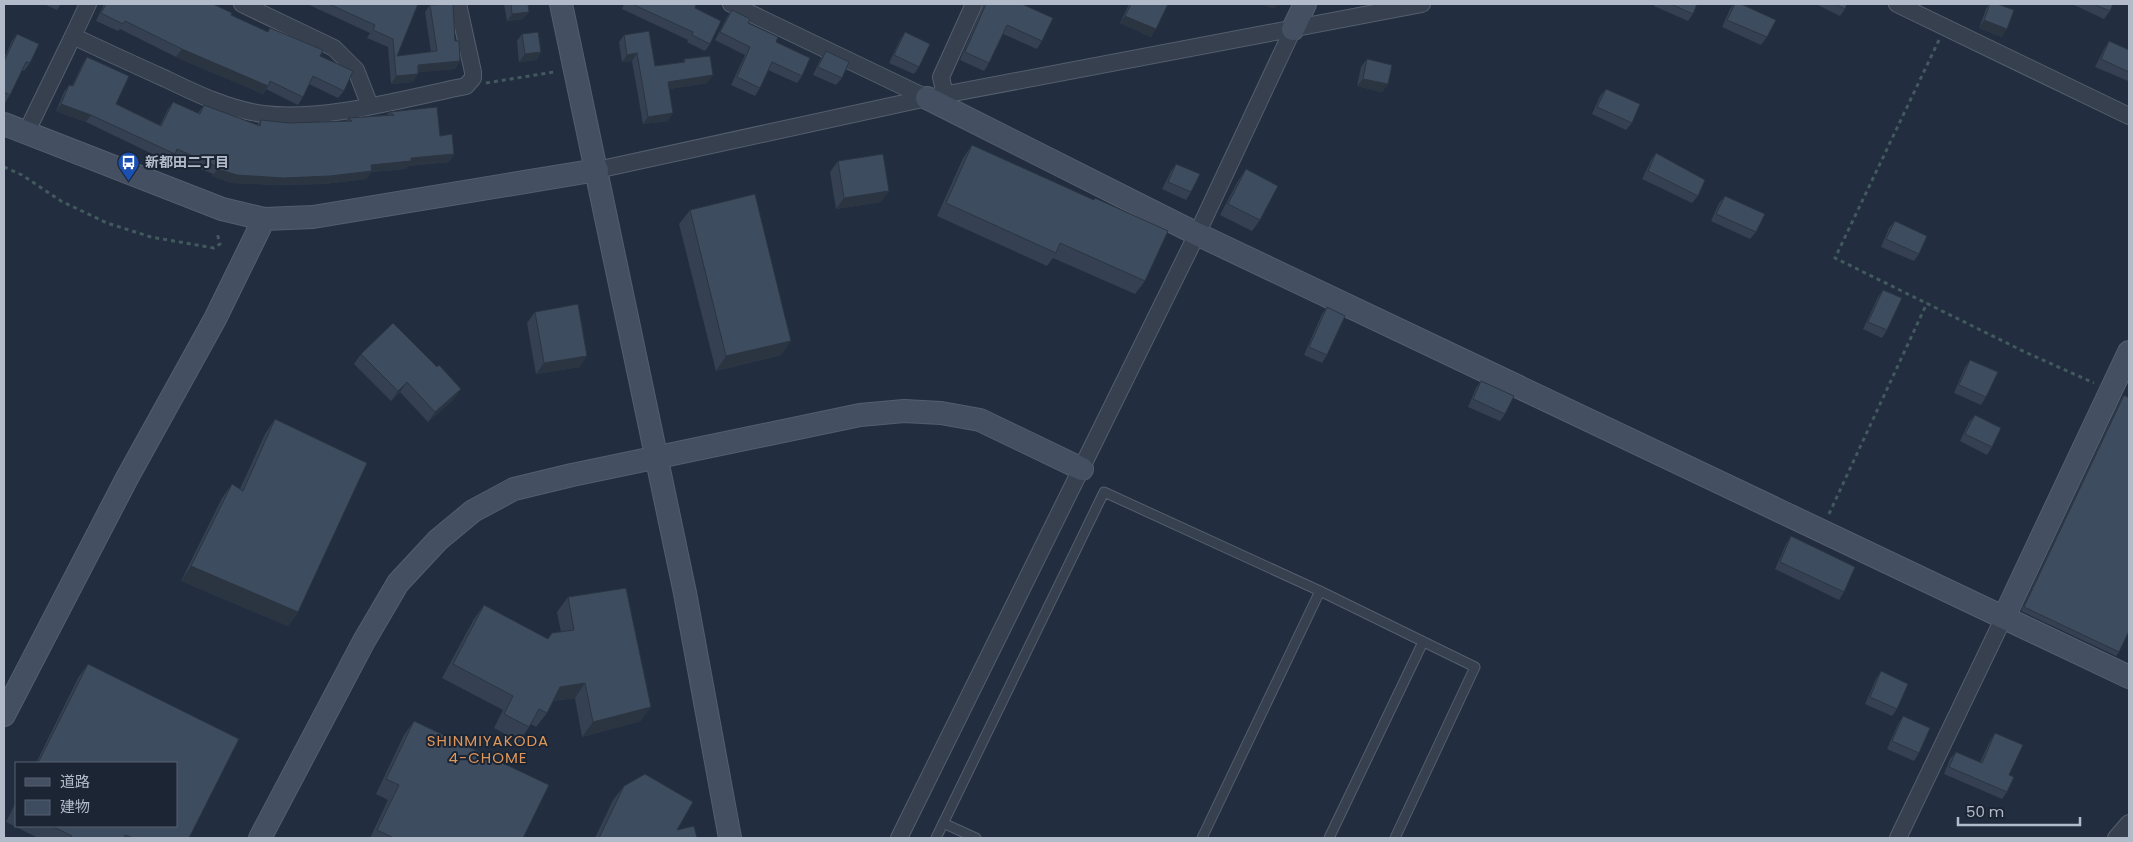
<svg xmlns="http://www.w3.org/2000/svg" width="2133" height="842" font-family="Poppins,'Noto Sans JP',sans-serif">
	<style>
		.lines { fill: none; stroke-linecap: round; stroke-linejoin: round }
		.lane-casing { stroke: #545e6d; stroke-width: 11 }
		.street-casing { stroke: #545e6d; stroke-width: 18 }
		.secondary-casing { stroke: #545e6d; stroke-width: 24 }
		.path { stroke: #42595d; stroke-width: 3; stroke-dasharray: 4 4; stroke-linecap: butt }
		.lane { stroke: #36404f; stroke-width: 9 }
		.street { stroke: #36404f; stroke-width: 16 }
		.secondary { stroke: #444f62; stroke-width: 22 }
		.wall { fill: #354152 }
		.shaded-wall { fill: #2b3542 }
		.building { fill: #3e4c5f; stroke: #2b3542 }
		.labels { text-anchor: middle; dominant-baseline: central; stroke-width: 4; stroke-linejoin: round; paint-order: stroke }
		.poi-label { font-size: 14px; font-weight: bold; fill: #b2bbca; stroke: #1b2534; text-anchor: start }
		.neighbourhood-label { font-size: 15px; letter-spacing: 1px; fill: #dd965b; stroke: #1b2534 }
	</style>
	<rect width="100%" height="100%" fill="#222e3f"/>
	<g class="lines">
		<defs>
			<path id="lane" d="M943,823L976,838
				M936,838L1104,492L1320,591L1475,667L1395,838
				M1202,838L1320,591
				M1329,838L1423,642"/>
			<path id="street" d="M88,4L73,36C104,51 135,65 166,79C197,94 228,109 263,114C323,122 406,98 466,86L473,78V72L458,4
				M242,4L334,48L356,70L370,106
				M731,4L927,98
				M1897,4L2129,116
				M945,95L941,77L974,4
				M26,133L73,36
				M597,170L927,98L1422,4
				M899,838L1197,234L1293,29
				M1898,838L2004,617
				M2116,838L2129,823"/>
			<path id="secondary" d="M561,4L685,593L730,838
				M1293,29L1305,4
				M927,98L1197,234L2129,677
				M4,124L222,209L264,219
				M2004,617L2129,352
				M4,715L127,478L215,319L264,219L313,217L597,170
				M260,838L364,641L398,583L438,540L473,511L514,489L572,475L860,415L904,411L941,413L980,420L1082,469"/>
		</defs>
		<!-- lane casing -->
		<use href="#lane" class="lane-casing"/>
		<!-- street casing -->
		<use href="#street" class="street-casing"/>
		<!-- secondary casing -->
		<use href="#secondary" class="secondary-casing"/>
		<!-- path -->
		<path class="path" d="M1939,40L1835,258L2025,352L2094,383
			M486,83L554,72
			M4,167L22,175L61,201L107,223L151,237L214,248L220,244L217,233
			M1829,514L1927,303"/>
		<!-- lane -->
		<use href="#lane" class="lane"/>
		<!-- street -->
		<use href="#street" class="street"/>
		<!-- secondary -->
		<use href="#secondary" class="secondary"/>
	</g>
	<!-- wall -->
	<path class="wall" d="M44,4H61L57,10Z
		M104,4H213L231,15L267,32L270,28L320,56L344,91L338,98L309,84L303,97L298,105L266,89L263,94L176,57L120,29L118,31L96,21Z
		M307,4H418L397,56L431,52L425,12L430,5L455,41L460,61L455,69L418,72L413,82L391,84L388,47L367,38L370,33Z
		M504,4H528L523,19L507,21Z
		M624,4H693L695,8L710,44L705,51L687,42L688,40L622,9Z
		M984,4H1022L1042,41L1037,49L1003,34L989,63L984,71L960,60Z
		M1129,4H1168L1151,37L1120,23Z
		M1654,4H1697L1693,14L1688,21L1654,6Z
		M1734,4H1741L1767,37L1761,45L1722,27L1730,9Z
		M1816,4H1847L1845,9L1840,16Z
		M1989,4H1997L2002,37L1979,28L1986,9Z
		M2072,4H2113L2110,11L2104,19Z
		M732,10L748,23L776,42L802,76L797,83L768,70L760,88L755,96L731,85L745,55L715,40L727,17Z
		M905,32L919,67L914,74L889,63L900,40Z
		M17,34L30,63L24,71L22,70L10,95L5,103L4,102V58L12,41Z
		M522,34L541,52L536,60L519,62L517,41Z
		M624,35L655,66L683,62L684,59L707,83L669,89L668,121L643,124L632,61L622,62L619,42Z
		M2109,41L2129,50V79L2128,81L2095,67L2104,49Z
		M826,51L842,78L836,85L813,75L821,58Z
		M87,57L116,104L160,125L168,109L173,102L198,113L204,105L257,125L261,120L289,123L346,121L348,118L387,115L389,112L440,136L454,154L449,162L408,166L406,169L371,172L366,179L324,184L278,185L232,183L212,176L213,174L173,157L169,162L86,122L56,111L64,92L69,85L72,86L82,65Z
		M1367,59L1388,84L1382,92L1357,86L1361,67Z
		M1606,89L1632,123L1626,130L1592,114L1600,96Z
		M972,145L1145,281L1135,294L1053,258L1047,266L937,216L963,158Z
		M1656,153L1698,196L1692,203L1642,179L1651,160Z
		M838,161L881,202L836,209L830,172Z
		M1176,164L1191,192L1186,200L1162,189L1171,171Z
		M1246,169L1260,220L1252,231L1220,215L1238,181Z
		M1725,196L1756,232L1750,239L1711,221L1719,203Z
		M690,210L781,355L716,371L679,224Z
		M1895,221L1919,254L1914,261L1881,247L1889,228Z
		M1883,290L1887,330L1882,338L1863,329L1878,297Z
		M1327,307V355L1322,363L1304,355L1322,314Z
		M535,312L580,367L536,374L527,323Z
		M361,354L454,399L428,422L400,392L391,401L354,364Z
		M1970,360L1986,397L1981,405L1954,393L1965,367Z
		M1481,381L1505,414L1500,421L1468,407L1476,388Z
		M2124,395L2119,652L2116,656L2021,611L2121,399Z
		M1975,415L1992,447L1987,455L1960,441L1969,422Z
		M275,419L298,612L288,626L181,581L222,498L232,484L240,489L265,434Z
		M1791,536L1844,592L1839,600L1775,569L1786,544Z
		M568,597L641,721L582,737L575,698L553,701L547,713L536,727L531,724L519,742L494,728L503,710L442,678L474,619L484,605L548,639L552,633L561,632L557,612Z
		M88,664L239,739L189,838H38L6,822L16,802V826H176V763H36L78,678Z
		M1881,671L1897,709L1892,716L1865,704L1876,679Z
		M1903,716L1919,753L1914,761L1887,749L1898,724Z
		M414,721L523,838H370L388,800L376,794L404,735Z
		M1995,733L2009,775L2007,792L2002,799L1944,774L1950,759L1956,752L1980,762L1990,741Z
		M624,786L677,830L697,838H595L613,800Z"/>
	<!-- shaded-wall -->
	<path class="shaded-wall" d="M1262,4H1278L1274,9Z
		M529,12L523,19L507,21L512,14Z
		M1125,16L1156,29L1151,37L1120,23Z
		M1984,20L2007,29L2002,37L1979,28Z
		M182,49L268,86L263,94L176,57Z
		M541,52L536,60L519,62L525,54Z
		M637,53L632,61L622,62L627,55Z
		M460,61L455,69L413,73L418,65Z
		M418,74L413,82L391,84L396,76Z
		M713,75L707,83L663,90L668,82Z
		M1363,79L1388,84L1382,92L1357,86Z
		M61,104L91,115L86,122L56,111Z
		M673,113L668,121L643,124L648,117Z
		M454,154L449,162L408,166L406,169L371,172L366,179L324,184L278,185L232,183L212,176L218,169L371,165L411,158Z
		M889,191L881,202L836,209L844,198Z
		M791,341L781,355L716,371L726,356Z
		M587,356L580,367L536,374L544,363Z
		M407,382L400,392L391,401L398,391Z
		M461,389L454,399L428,422L435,412Z
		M191,566L298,612L288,626L181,581Z
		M585,683L575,698L550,701L560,687Z
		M651,707L641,721L582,737L593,722Z"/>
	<!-- building -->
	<path class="building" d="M106,4H213L232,13L231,15L268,32L270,28L323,50L320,56L353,71L344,91L313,76L303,97L270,81L268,86L182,49L125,21L123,24L101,13Z
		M329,4H418L397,56L437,51L430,5L453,4L455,41H459L460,61L418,65V74L396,76L393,39L373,30L375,25Z
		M511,4H528L529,12L512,14Z
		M632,4H693L696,5L695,8L721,21L710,44L692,35L693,32Z
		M986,4H1022L1053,18L1042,41L1007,25L989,63L965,52Z
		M1131,4H1168L1156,29L1125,16Z
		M1671,4H1697L1693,14Z
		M1735,4H1741L1776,20L1767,37L1727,20Z
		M1835,4H1847L1845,9Z
		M1990,4H1997L2014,10L2007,29L1984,20Z
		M2093,4H2113L2110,11Z
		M732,10L750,19L748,23L778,37L776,42L810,58L802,76L772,62L760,88L737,77L750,47L720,32Z
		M649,31L655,66L685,62L684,59L710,56L713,75L668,82L673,113L648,117L637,53L627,55L624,35Z
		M538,32L541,52L525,54L522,34Z
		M905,32L930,44L919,67L894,55Z
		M17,34L39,44L30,63L26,62L10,95L4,92V61Z
		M2109,41L2129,50V72L2101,59Z
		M826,51L849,62L842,78L818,67Z
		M87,57L129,76L116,104L161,126L173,102L200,114L204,105L260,126L261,120L289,123L352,121L348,118L394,115L389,112L437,107L440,136L452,134L454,154L411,158V161L371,165L372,171L330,176L283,178L237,175L218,169V167L177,149L175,154L91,115L61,104L69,85L73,86Z
		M1367,59L1392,65L1388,84L1363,79Z
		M1606,89L1640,104L1632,123L1597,107Z
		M972,145L1094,200L1095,198L1168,231L1145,281L1060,243L1056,253L946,203Z
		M1656,153L1705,180L1698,196L1648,171Z
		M883,154L889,191L844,198L838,161Z
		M1176,164L1200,174L1191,192L1168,182Z
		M1246,169L1278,186L1260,220L1228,204Z
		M755,194L791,341L726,356L690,210Z
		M1725,196L1765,214L1756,232L1716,214Z
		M1895,221L1927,236L1919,254L1886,239Z
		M1883,290L1902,298L1887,330L1868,322Z
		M578,304L587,356L544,363L535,312Z
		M1327,307L1345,316L1327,355L1309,347Z
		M393,323L437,367L439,365L461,389L435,412L407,382L398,391L361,354Z
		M1970,360L1998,372L1986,397L1959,385Z
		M1481,381L1514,396L1505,414L1473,399Z
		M2124,395L2129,398V631L2119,652L2024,607Z
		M1975,415L2001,428L1992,447L1965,434Z
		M275,419L367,463L298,612L191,566L232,484L243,491Z
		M1791,536L1855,567L1844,592L1780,562Z
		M626,588L651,707L593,722L585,683L560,687L547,713L539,709L529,727L504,714L513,696L453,664L484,605L548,639L552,633L574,630L568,597Z
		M88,664L239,739L189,838H133L125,835L124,838H71L72,836L52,826H176V763H38Z
		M1881,671L1908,684L1897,709L1870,697Z
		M1903,716L1930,728L1919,753L1892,741Z
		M414,721L549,785L523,838H394L377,830L399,785L386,779Z
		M1995,733L2023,745L2009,775L2014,777L2007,792L1949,767L1956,752L1982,763Z
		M645,774L693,802L677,830L694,826L697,838H599L624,786Z"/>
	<!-- icons -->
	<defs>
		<symbol id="bus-pin" viewBox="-11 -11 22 30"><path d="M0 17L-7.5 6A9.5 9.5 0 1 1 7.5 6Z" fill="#1a4fb4" stroke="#1b2534"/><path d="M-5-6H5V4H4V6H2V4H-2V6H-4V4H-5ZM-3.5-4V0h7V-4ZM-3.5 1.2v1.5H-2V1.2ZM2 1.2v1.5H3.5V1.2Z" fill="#fff"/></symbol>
	</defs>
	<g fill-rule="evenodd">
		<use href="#bus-pin" x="116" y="150" width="25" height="34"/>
	</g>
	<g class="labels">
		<!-- poi labels -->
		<g class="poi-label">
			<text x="145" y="162">新都田二丁目</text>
		</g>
		<!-- neighbourhood labels -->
		<g class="neighbourhood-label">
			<text x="488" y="740">SHINMIYAKODA<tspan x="488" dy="17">4-CHOME</tspan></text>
		</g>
	</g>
	<!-- border -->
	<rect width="2133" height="842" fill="none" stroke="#b2bbca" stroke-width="10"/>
	<!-- legend -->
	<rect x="15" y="762" width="162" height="65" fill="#1b2534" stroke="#576170"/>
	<rect x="25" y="778" width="25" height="8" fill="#444f62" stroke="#576170"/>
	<text x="60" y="787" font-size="15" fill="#b2bbca">道路</text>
	<rect x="25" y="800" width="25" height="15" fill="#3e4c5f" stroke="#576170"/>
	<text x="60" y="812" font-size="15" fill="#b2bbca">建物</text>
	<!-- scale -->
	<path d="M1958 817v8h122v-8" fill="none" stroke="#b2bbca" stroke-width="2.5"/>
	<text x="1966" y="817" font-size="15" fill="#b2bbca" stroke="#1b2534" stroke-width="4" paint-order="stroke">50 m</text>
</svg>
